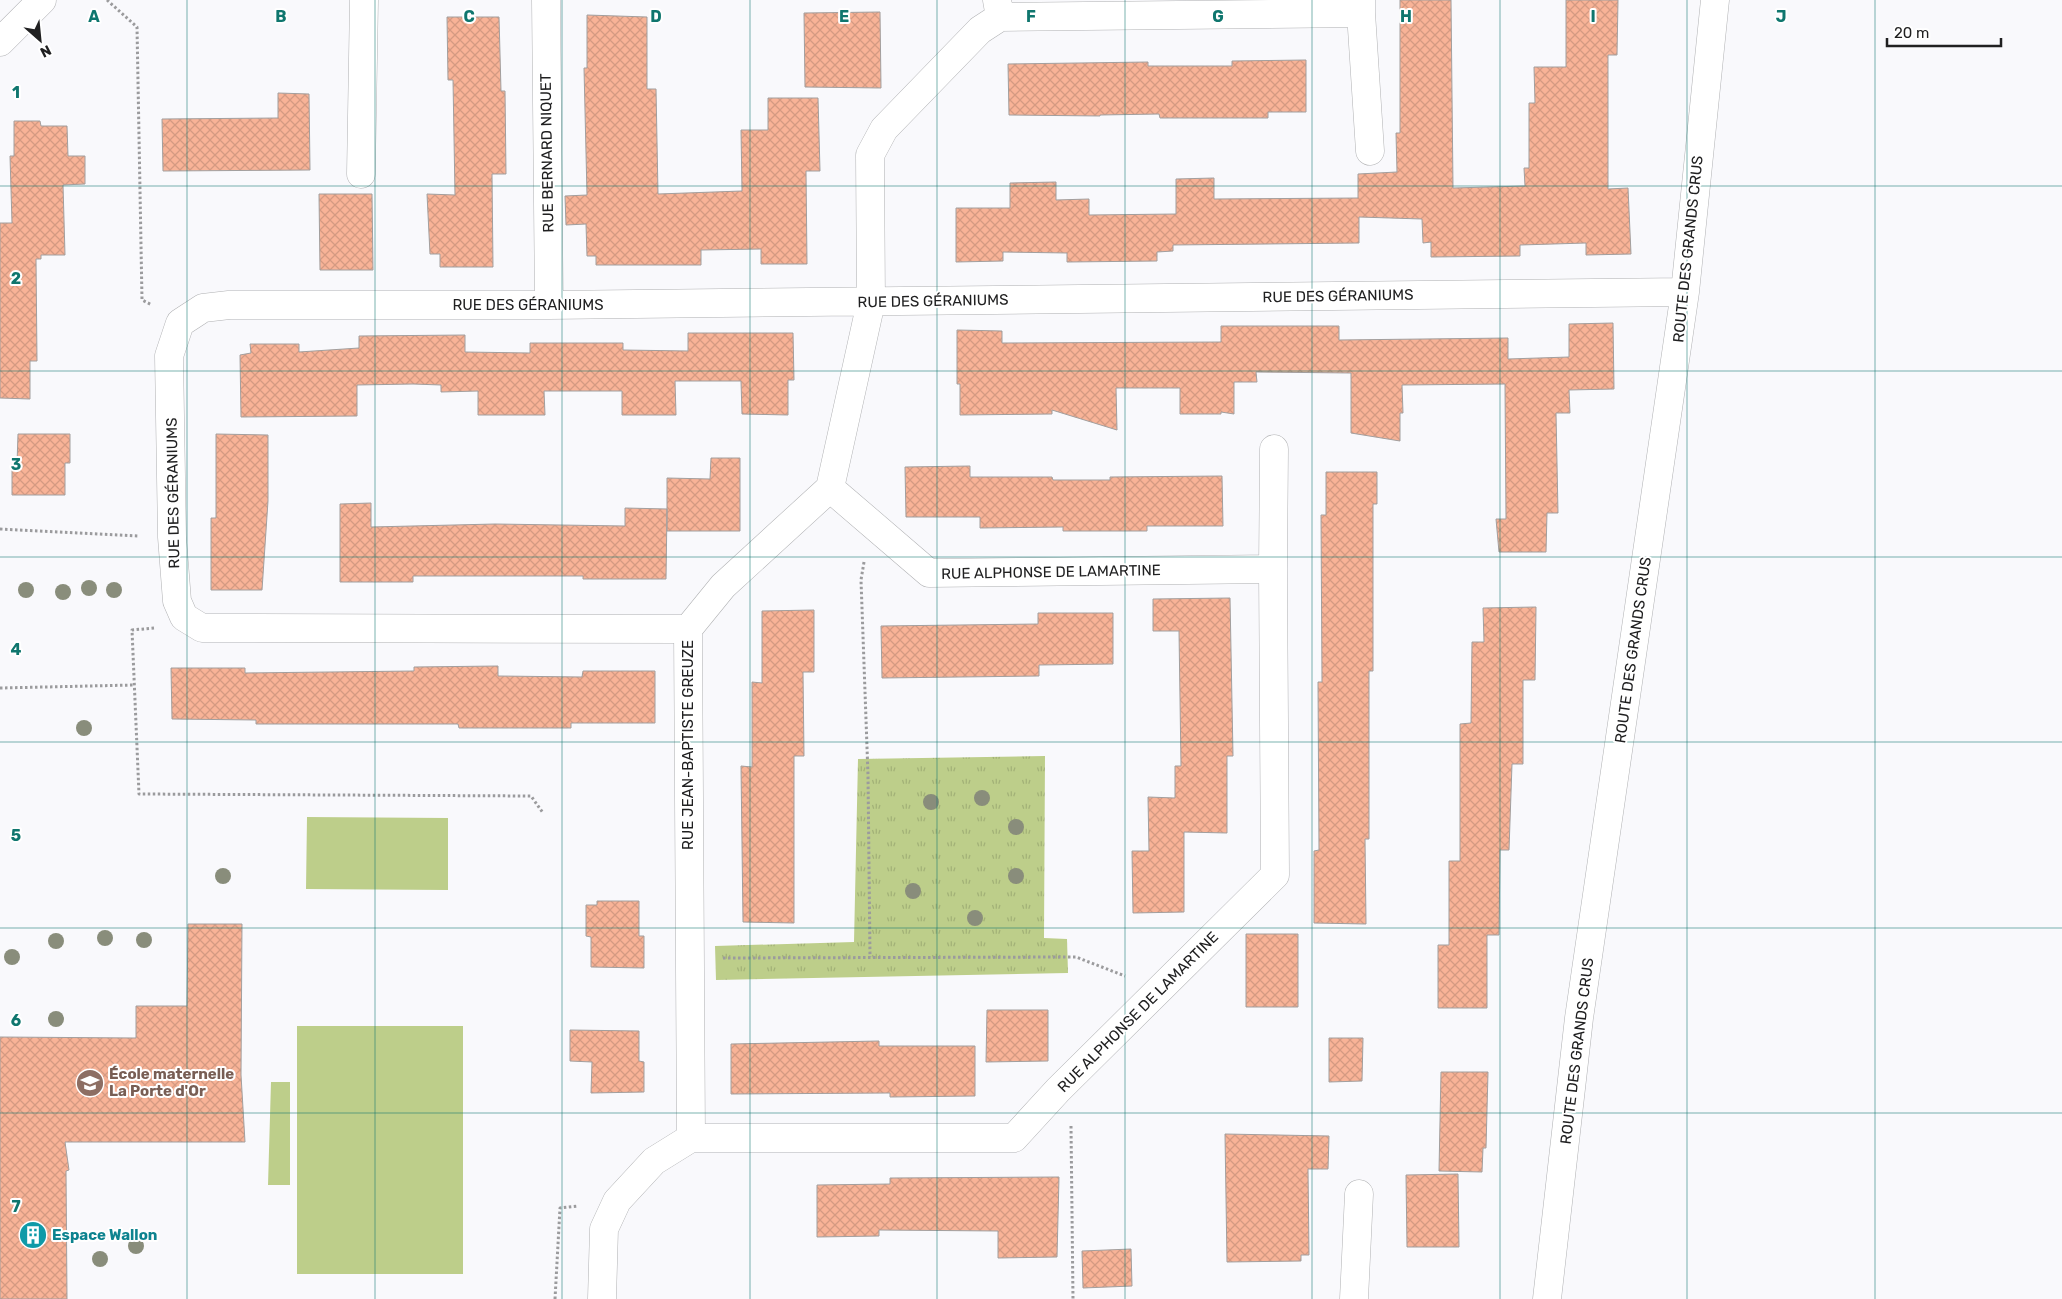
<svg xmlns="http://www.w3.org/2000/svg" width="2062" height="1299" font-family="Rubik,sans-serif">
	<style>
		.park { fill: url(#park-tufts) }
		.pitch { fill: #bdce8a }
		.building { fill: url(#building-cross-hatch); stroke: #a29f9e }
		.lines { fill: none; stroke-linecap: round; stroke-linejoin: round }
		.minor-casing { stroke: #b0b1b3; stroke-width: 29 }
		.path { stroke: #9b9b9d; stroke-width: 3; stroke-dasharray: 2.5 2.5; stroke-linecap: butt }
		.minor { stroke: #fff; stroke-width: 28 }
		.tree { fill: #898d7b }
		.grid { fill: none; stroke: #0f766e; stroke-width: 1; stroke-opacity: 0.55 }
		.labels { text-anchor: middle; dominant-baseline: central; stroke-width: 4; stroke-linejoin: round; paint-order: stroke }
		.street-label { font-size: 15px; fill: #202021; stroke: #fff }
		.education-label { font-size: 15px; font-weight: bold; fill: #785e54; stroke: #fff; text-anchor: start }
		.culture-label { font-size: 15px; font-weight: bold; fill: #0d838f; stroke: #fff; text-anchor: start }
		.grid-label { font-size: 16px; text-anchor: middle; font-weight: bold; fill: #0f766e; stroke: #fff; stroke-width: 4; stroke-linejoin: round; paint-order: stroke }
	</style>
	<defs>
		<pattern id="park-tufts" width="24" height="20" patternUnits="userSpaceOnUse" patternTransform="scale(1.25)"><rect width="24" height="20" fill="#bdce8a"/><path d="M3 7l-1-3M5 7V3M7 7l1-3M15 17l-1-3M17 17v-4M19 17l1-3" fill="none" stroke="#a2b177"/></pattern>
		<pattern id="building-cross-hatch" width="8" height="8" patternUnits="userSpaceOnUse" patternTransform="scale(1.25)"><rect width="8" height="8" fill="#f8b397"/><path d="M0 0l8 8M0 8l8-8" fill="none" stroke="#d49a82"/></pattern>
	</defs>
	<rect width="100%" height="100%" fill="#f9f9fc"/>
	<!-- park -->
	<path class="park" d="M1045,756L1044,938L1067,939L1068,973L716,980L715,946L854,942L858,759Z"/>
	<!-- pitch -->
	<path class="pitch" d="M307,817L448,818V890L306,889Z
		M297,1026H463V1274H297Z
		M271,1082H290V1185H268Z"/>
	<!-- building -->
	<path class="building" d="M1400,0H1451L1453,188L1525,186L1524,168H1529V103H1535L1534,67H1566V0H1618L1617,55H1608V189L1628,188L1631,254L1586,255V243L1520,245V256L1431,257V242L1423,243L1422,219L1359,217V243L1173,245V251L1157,252V261L1067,262V253L1003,252V261L956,262V208H1010V183L1056,182V200L1089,199V215L1176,214V179L1214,178V199L1358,198V174L1397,172L1396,133H1400Z
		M880,12L881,88L805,87L804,13Z
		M587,15L647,17V89H656L658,194L742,191L741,130H768V98H818L820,171H806L807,264H761V249L701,250V265H596V256H587L586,224L566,225L565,196L587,195L584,68H587Z
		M447,17H499L501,91H505L506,174H492L493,267H440V254H430L427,194L455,195L453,80H448Z
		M1306,60V112H1268V118H1160L1159,114L1100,115V116L1009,115L1008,64L1148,62V66H1232V61Z
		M278,93L309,94L310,170L163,171L162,119L278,118Z
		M14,121H40L41,126H67L68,156H85V184L63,185L65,255H41V259H36L37,361H30V399L0,398V223H12L10,156H14Z
		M319,194H372L373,270H320Z
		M1613,323L1614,389L1569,390L1570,413H1556L1558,513H1547L1546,552H1499L1496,519H1506L1505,384L1402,385L1403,413H1400V441L1351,433V373L1256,372L1257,382H1234V414L1221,412V414H1180V388H1116L1117,430L1052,410V414L960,415V384H957V330L1002,331V343L1221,342V326H1339V340L1508,338V359L1569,357V324Z
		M688,333H793L794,380H788V415L742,414L741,381H675L676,415H622V391H544L545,415H478V391L441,392V385L413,384L357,385V416L241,417L240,355L251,353L250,344H299V352L359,348V336L465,335V352L530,353V343H623V350L688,351Z
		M18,434H70V463H65V495H12V464H17Z
		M216,434L268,435V501L262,590H211V518H216Z
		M711,458H740V531H667V478L710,479Z
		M970,466V477H1052L1053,480H1110V477L1222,476L1223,526H1147V531H1063V527L980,528V517H906L905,467Z
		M1326,472H1377V504H1373V671H1369V839H1365L1366,924L1314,923V851L1319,850L1318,682H1322L1321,515H1326Z
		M371,503V527L495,524L625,526V508L667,509L666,579H583V576H413V582H340V504Z
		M1230,598L1233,756H1227V833L1184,832V912L1133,913L1132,851H1149L1148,797L1175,798V766H1181L1179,631H1153V599Z
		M1536,607L1535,680H1523V764H1512L1509,850H1500L1499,935H1487V1008H1438V945H1449V861H1460V724L1471,723L1472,642H1484L1483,608Z
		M814,610V672H803L804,756H794V923L743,922L741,766L752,767V682L762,683V611Z
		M1038,613H1113V664L1039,665V676L882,678L881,626L1038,624Z
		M498,666V676L582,677L583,671H655V723H571V728H459L458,724H256V720L172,719L171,668H245V673L414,671V667Z
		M597,901H639V936H644V968L591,967V937L586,936V905H597Z
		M188,924H242L241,1075L245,1142H65L69,1170L66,1171L67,1299H0V1037L136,1038V1006H187Z
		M1246,934H1298V1007H1246Z
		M987,1010H1048V1061L986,1062Z
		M570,1030L639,1031V1061L644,1062V1092L591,1093L592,1062L570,1061Z
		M1329,1038H1363L1362,1081L1329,1082Z
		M879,1041V1046H975V1096L890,1097V1093L731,1094V1044Z
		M1441,1072H1488L1486,1148H1483L1482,1172L1439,1171Z
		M1225,1134L1329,1136L1328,1169H1308L1309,1255H1301V1261L1227,1262Z
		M1458,1174L1459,1247H1407L1406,1175Z
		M1059,1177L1057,1257L998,1258V1231L879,1230V1236L817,1237V1185L890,1184V1178Z
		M1131,1249L1132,1286L1083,1288L1082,1251Z"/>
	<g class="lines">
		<defs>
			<path id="minor" d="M546,0L549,305
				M1361,13L1370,151
				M1000,17L1361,13V0
				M0,42L42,0
				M361,174L364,0
				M830,488L929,573L1273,569
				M688,629L202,628L184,617L177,601L172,537L169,356L180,323L203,308L229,305H549L1685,292
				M691,1138H1014L1058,1090L1275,875L1273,569L1274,449
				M602,1299L604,1229L617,1201L654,1161L691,1138L688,629L723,586L830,488L871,302L870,155L884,129L980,30L1000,17L997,0
				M1354,1299L1359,1194
				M1547,1299L1579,1018L1685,292L1715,0"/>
		</defs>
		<!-- minor casing -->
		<use href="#minor" class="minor-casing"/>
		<!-- path -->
		<path class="path" d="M107,0L137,27L142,300L152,305
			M0,529L139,536
			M864,562L861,580L868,775L870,957
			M154,628L132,630L139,794L531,796L543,813
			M0,688L134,685
			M723,958L1076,957L1125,976
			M1071,1126L1073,1299
			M555,1299L560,1208L578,1206"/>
		<!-- minor -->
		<use href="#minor" class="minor"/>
	</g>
	<!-- trees -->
	<g class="tree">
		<circle cx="89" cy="588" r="8"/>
		<circle cx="26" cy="590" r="8"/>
		<circle cx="114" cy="590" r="8"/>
		<circle cx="63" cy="592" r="8"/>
		<circle cx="84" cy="728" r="8"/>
		<circle cx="982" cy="798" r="8"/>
		<circle cx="931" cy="802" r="8"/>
		<circle cx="1016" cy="827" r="8"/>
		<circle cx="223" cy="876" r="8"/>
		<circle cx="1016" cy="876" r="8"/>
		<circle cx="913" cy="891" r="8"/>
		<circle cx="975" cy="918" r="8"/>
		<circle cx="105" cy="938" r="8"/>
		<circle cx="144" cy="940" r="8"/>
		<circle cx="56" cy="941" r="8"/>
		<circle cx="12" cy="957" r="8"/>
		<circle cx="56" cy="1019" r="8"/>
		<circle cx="136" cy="1246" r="8"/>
		<circle cx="100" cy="1259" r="8"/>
	</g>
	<!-- grid -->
	<path class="grid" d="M187,0V1299M375,0V1299M562,0V1299M750,0V1299M937,0V1299M1125,0V1299M1312,0V1299M1500,0V1299M1687,0V1299M1875,0V1299M0,186H2062M0,371H2062M0,557H2062M0,742H2062M0,928H2062M0,1113H2062"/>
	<!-- icons -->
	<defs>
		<symbol id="school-disc" viewBox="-11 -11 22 22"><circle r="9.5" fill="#8d6e63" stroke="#fff"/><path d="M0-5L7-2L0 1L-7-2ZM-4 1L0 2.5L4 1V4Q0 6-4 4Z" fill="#fff"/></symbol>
		<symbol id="building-disc" viewBox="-11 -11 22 22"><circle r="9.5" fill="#0f9aa8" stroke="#fff"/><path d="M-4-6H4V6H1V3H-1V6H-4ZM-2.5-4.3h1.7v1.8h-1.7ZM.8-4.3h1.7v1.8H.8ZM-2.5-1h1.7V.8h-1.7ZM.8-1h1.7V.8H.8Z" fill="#fff"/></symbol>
	</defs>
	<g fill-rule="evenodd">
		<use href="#school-disc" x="74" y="1067" width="32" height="32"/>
		<use href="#building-disc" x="17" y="1219" width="32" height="32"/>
	</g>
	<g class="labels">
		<!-- street labels -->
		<g class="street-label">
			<text transform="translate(547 153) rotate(-91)">RUE BERNARD NIQUET</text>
			<text transform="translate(1688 249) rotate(-84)">ROUTE DES GRANDS CRUS</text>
			<text transform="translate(1338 296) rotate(-1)">RUE DES GÉRANIUMS</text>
			<text transform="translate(933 301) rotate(-1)">RUE DES GÉRANIUMS</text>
			<text x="528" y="305">RUE DES GÉRANIUMS</text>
			<text transform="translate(173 493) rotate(-91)">RUE DES GÉRANIUMS</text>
			<text transform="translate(1051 572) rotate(-1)">RUE ALPHONSE DE LAMARTINE</text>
			<text transform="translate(1633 650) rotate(-82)">ROUTE DES GRANDS CRUS</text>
			<text transform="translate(688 745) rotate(-90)">RUE JEAN-BAPTISTE GREUZE</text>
			<text transform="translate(1138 1012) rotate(-45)">RUE ALPHONSE DE LAMARTINE</text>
			<text transform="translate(1577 1051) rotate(-83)">ROUTE DES GRANDS CRUS</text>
		</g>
		<!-- education labels -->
		<g class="education-label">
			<text x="109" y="1074">École maternelle<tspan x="109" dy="17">La Porte d'Or</tspan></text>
		</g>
		<!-- culture labels -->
		<g class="culture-label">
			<text x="52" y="1235">Espace Wallon</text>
		</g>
	</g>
	<g class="grid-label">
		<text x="94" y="22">A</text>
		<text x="281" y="22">B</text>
		<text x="469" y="22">C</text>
		<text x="656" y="22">D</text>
		<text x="844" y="22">E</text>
		<text x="1031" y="22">F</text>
		<text x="1218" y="22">G</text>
		<text x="1406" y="22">H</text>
		<text x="1593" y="22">I</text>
		<text x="1781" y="22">J</text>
		<text x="16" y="98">1</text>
		<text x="16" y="284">2</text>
		<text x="16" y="470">3</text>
		<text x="16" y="655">4</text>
		<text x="16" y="841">5</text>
		<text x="16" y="1026">6</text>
		<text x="16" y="1212">7</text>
	</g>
	<!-- north arrow -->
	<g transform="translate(40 40) rotate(153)" stroke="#ffffff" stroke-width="4" paint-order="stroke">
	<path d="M0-4L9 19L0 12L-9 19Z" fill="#202021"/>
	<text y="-8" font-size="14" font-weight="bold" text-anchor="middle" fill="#202021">N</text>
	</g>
	<!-- scale -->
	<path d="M1887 38v8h114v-8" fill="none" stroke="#202021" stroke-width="2.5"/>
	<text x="1894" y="38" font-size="15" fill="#202021" stroke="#ffffff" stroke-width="4" paint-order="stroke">20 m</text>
</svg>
